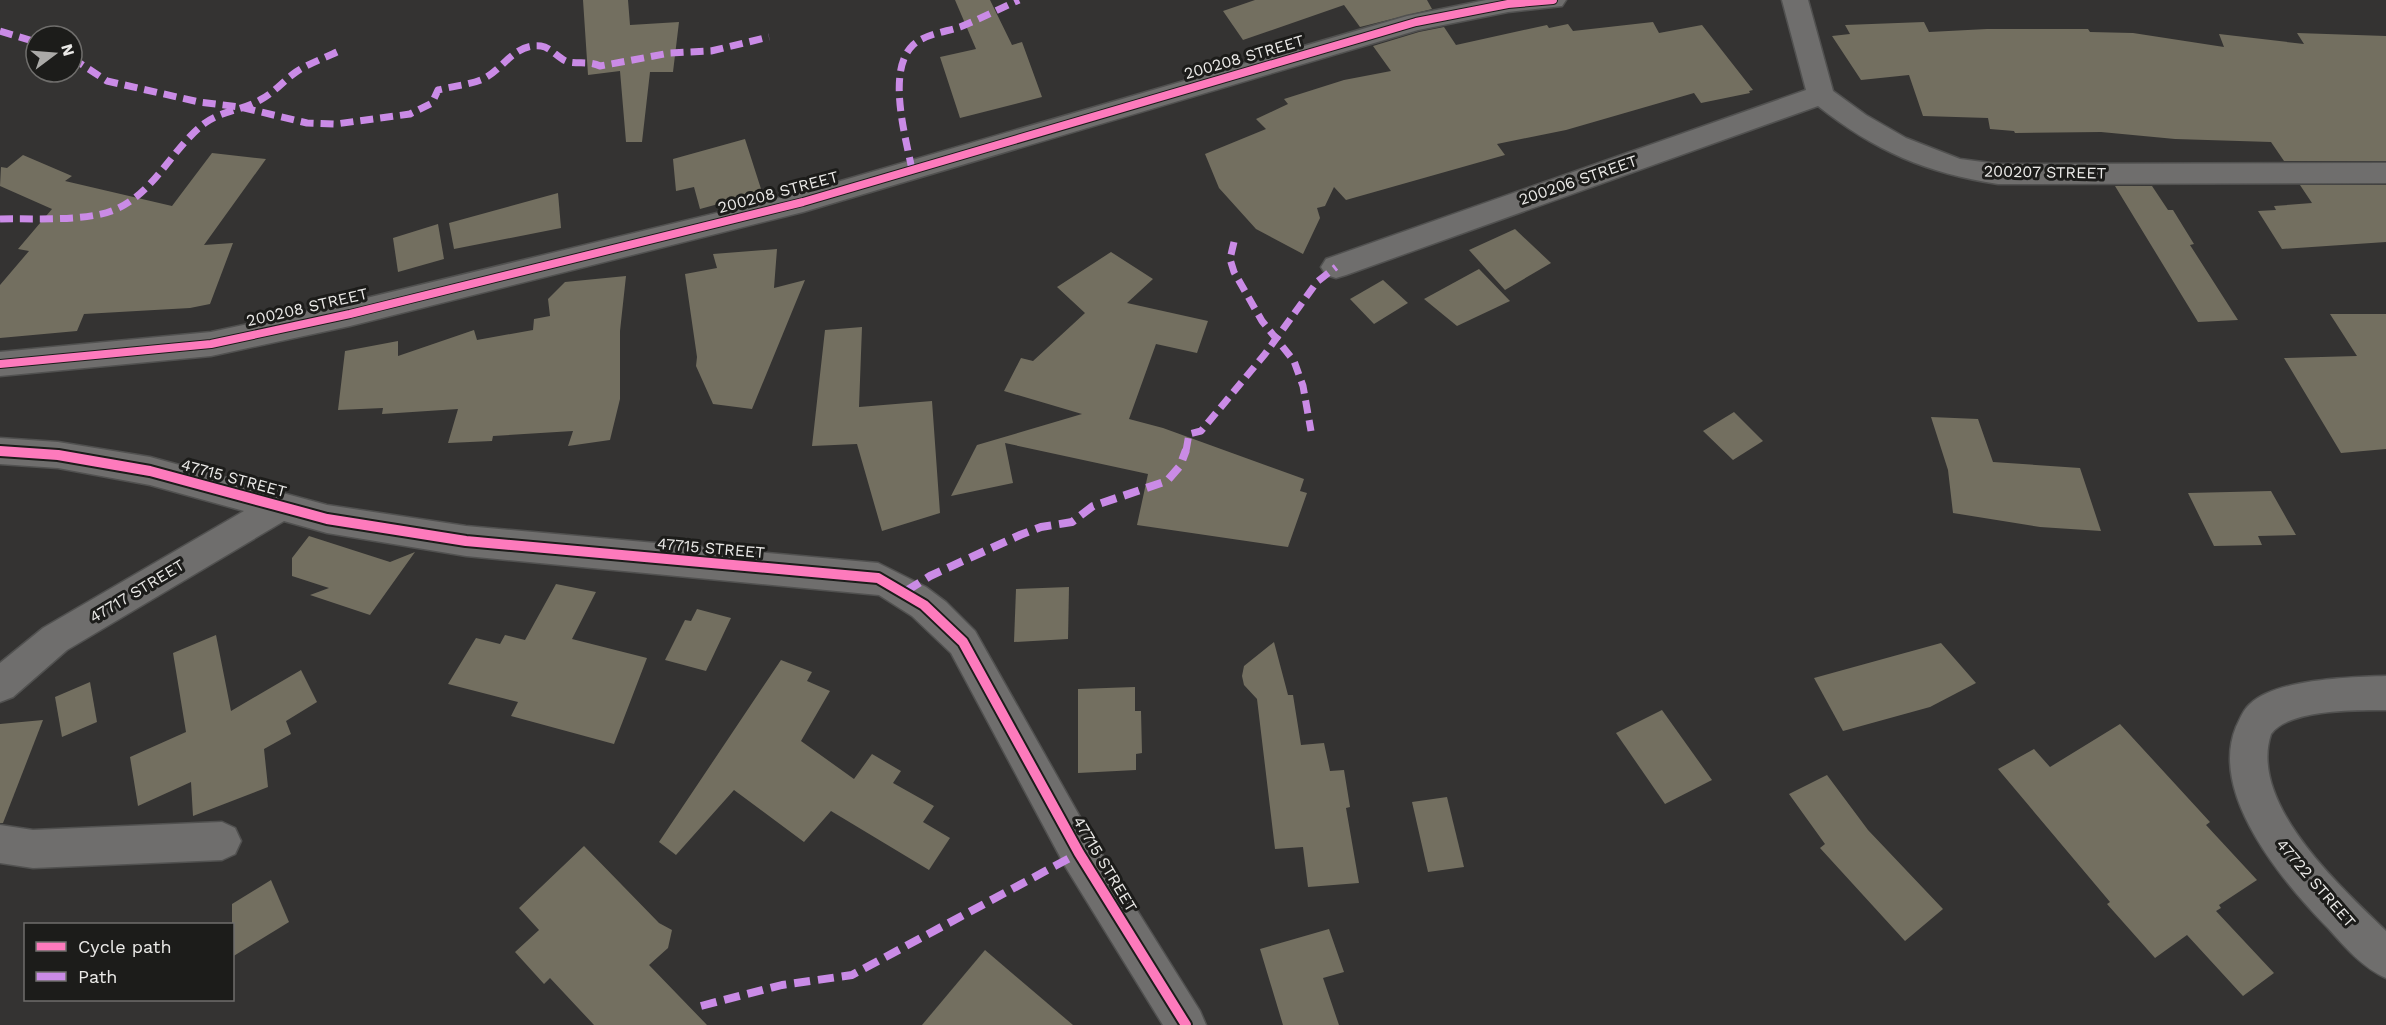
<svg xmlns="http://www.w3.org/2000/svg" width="2386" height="1025" viewBox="0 0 2386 1025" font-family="'Work Sans',sans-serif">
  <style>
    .building { fill: #736f60 }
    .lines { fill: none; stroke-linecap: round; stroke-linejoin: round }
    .minor-casing { stroke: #515150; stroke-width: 3 }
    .minor { fill: #6f6e6d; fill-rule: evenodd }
    .quiet-far1 { stroke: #ca8be6; stroke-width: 7; stroke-dasharray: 13 7; stroke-linecap: butt }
    .quiet { stroke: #ca8be6; stroke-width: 8; stroke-dasharray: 16 8; stroke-linecap: butt }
    .cycleway-far1-casing { stroke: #1c1c1a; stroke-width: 10 }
    .cycleway-casing { stroke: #1c1c1a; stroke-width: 14 }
    .cycleway-far1 { stroke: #fd7abc; stroke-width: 8 }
    .cycleway { stroke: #fd7abc; stroke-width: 10 }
    .labels { text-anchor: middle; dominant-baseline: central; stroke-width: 6; stroke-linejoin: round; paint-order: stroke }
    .street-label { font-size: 16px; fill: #ebeae8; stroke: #1c1c1a }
  </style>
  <rect width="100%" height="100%" fill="#343332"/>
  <g class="building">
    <polygon points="583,0 628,0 630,25 679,22 673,72 650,72 642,142 626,142 620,71 588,75"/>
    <polygon points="955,0 990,0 1012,45 1022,42 1042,97 960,118 940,57 976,49"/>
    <polygon points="1255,0 1427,0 1432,9 1360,27 1344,5 1243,40 1223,11"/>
    <polygon points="1653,22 1659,33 1702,25 1753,90 1749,91 1750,93 1701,103 1694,93 1566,130 1497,144 1505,155 1346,200 1334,187 1325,206 1317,208 1320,218 1303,254 1256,229 1219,188 1205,154 1266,129 1256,119 1288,104 1284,99 1344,80 1391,71 1373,46 1419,32 1444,27 1456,45 1547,25 1549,28 1568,24 1573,31"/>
    <polygon points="1924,22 1929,32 1987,29 2088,29 2090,32 2133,33 2224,47 2219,34 2304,44 2297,33 2386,36 2386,161 2284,161 2271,142 2175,139 2101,132 2015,133 2014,131 1990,129 1988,118 1923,116 1909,75 1861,80 1832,36 1850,34 1845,25"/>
    <polygon points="745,139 762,192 700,209 694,187 676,191 673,159"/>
    <polygon points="212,153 266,159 204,245 233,243 210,304 190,308 84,314 77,331 0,338 0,285 29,251 18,249 52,209 0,186 1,167 7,168 23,155 72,176 65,181 172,206"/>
    <polygon points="2300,185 2386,185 2386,242 2282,249 2258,211 2276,210 2274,206 2312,203"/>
    <polygon points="2115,186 2152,186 2168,210 2173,210 2194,244 2190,245 2238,320 2198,322"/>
    <polygon points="558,193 561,228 454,249 449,223"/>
    <polygon points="438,224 444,259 398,272 393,238"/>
    <polygon points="1515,229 1551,263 1505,290 1469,250"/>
    <polygon points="777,249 774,288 805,280 752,409 713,404 696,366 697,357 685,274 717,268 713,254"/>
    <polygon points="1111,252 1153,279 1127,303 1208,321 1197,353 1156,344 1129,419 1163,428 1304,479 1300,491 1307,493 1288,547 1137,525 1148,474 1005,443 1013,483 951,496 977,445 1082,414 1004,391 1021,358 1033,361 1085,313 1057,287"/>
    <polygon points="1479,269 1510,301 1457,326 1424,299"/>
    <polygon points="626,276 620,331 620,399 610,440 568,446 573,431 493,436 492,441 448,443 458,409 382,414 383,408 338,410 345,351 398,341 398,356 474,330 477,340 533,330 534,319 550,316 548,299 565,282"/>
    <polygon points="1383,280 1408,303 1374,324 1350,299"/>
    <polygon points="2330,314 2386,314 2386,449 2341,453 2284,358 2357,356"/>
    <polygon points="862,327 859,407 932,401 940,513 882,531 857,444 812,446 825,330"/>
    <polygon points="1734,412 1763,441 1733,460 1703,431"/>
    <polygon points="1931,417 1978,419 1993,462 2080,468 2101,531 2040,527 1953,513 1948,470"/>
    <polygon points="2271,491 2296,535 2258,536 2262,545 2214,546 2188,493"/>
    <polygon points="309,536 390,562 415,552 370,615 310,595 329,588 292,576 292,558"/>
    <polygon points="556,584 596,592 572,639 647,658 614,744 511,716 518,702 448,684 476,638 500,644 505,635 525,640"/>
    <polygon points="1069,587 1068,639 1014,642 1016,589"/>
    <polygon points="697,609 731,618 706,671 665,660 685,620 691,621"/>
    <polygon points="216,635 231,711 301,670 317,702 286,721 291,734 264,749 268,787 193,816 191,782 138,806 130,757 186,732 173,653"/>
    <polygon points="1274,642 1288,695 1293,695 1301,745 1324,743 1330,771 1344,770 1350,807 1346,808 1359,883 1308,887 1303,847 1275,849 1257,699 1244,685 1242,676 1244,666"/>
    <polygon points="1941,643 1976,683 1930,707 1843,731 1814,678"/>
    <polygon points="781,660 812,672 807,681 830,691 801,741 854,779 872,754 901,771 893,783 934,806 923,822 950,838 929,870 831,811 804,842 734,790 676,855 659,842"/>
    <polygon points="90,682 97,722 62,737 55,697"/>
    <polygon points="1135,687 1135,711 1141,711 1142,753 1136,754 1136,770 1078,773 1078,689"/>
    <polygon points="1662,710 1712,780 1665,804 1616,733"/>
    <polygon points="43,720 3,823 0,823 0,724"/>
    <polygon points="2120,724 2210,822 2206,825 2257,880 2219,905 2221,908 2216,911 2274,973 2243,996 2187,935 2155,958 2107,904 2110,902 1998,769 2034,749 2050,767"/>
    <polygon points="1827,775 1868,830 1943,909 1905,941 1820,848 1825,844 1789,794"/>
    <polygon points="1447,797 1464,867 1428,872 1412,802"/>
    <polygon points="584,846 659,923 672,930 668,948 649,965 707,1025 594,1025 550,978 544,984 515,952 539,930 519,908"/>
    <polygon points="271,880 289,922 232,957 232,904"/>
    <polygon points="1329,929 1344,972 1323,978 1339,1025 1283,1025 1260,949"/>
    <polygon points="985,950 1073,1025 922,1025"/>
  </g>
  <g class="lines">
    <defs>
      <g id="minor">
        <polygon points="1486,0 1566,0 1562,6 1508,12 1418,30 803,212 350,326 211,356 0,376 0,352 211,332 350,302 803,192 1407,16"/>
        <path d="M 1782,0 L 1808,0 L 1833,91 L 1866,115 L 1906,138 L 1960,159 L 1998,164 L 2386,163 L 2386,183 L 1998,184 C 1926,173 1875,151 1818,106 L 1346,275 L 1336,278 L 1326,275 L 1321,267 L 1326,259 L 1806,90 Z"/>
        <polygon points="0,438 58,442 150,457 327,505 466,526 878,563 926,587 946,602 975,631 1093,840 1200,1011 1206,1025 1163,1025 1065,866 951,653 912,616 879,595 466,556 327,533 284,521 67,650 13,697 0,702 0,663 43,628 244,511 150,485 58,468 0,464"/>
        <path d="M 2386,676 L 2386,710 C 2356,710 2289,709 2271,734 C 2248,804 2341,887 2386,931 L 2386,978 C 2363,968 2345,947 2328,928 C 2285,884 2208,795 2236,727 C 2240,719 2243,710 2250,704 C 2276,679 2351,677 2386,676 Z"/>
        <polygon points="222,822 235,828 241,841 235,854 222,860 33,868 0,863 0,825 33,830"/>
      </g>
    </defs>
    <use href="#minor" class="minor-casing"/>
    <use href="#minor" class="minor"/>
    <g class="quiet-far1">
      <polyline points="0,31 36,42"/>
      <path d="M 72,58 L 107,81 L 199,102 L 240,107 L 307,123 L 336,124 L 410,114 L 432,103 L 438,90 C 453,86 469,85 483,79 C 504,69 514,43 541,46 C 551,47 559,60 569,62 C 580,64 589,61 600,66 L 670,53 L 711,51 L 769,37"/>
      <path d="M 912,170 C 906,138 886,71 913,45 C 925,34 945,32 960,27 C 980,19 999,9 1019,0"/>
      <path d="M 0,219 C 32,218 85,222 114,210 C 155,193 171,149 205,123 C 221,111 243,110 260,100 C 274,93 283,81 296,72 C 308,64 324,58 337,52"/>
      <polyline points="1234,242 1230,259 1234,272 1262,321 1294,361 1303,386 1311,431"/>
      <polyline points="1186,451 1189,434 1201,431 1265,354 1317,282 1336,267"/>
    </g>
    <g class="quiet">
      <polyline points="906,591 930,576 1020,535 1041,527 1072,522 1093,506 1167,481 1180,466 1186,450"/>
      <polyline points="701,1006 782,985 852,975 1079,853"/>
    </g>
    <defs>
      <polyline id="cycleway-far1" points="0,364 211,344 350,314 803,202 1416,22 1508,4 1553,0"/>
      <polyline id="cycleway" points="0,451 58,455 150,471 327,519 466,541 878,578 924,605 963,642 1079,853 1186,1025"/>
    </defs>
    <use href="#cycleway-far1" class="cycleway-far1-casing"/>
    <use href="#cycleway" class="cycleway-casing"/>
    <use href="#cycleway-far1" class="cycleway-far1"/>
    <use href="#cycleway" class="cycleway"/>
  </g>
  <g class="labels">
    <g class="street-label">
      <text transform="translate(1244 57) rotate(-16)">200208 STREET</text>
      <text transform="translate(2045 172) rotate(1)">200207 STREET</text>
      <text transform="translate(1578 180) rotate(-19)">200206 STREET</text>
      <text transform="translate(778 192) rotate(-15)">200208 STREET</text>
      <text transform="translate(307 307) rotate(-13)">200208 STREET</text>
      <text transform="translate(234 478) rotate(15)">47715 STREET</text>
      <text transform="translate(711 548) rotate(5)">47715 STREET</text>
      <text transform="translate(137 591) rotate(-31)">47717 STREET</text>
      <text transform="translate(1105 864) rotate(59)">47715 STREET</text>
      <text transform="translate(2316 883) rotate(49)">47722 STREET</text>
    </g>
  </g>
  <rect x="24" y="923" width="210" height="78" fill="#1c1c1a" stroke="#6f6e6c" stroke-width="1.5"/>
  <rect x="36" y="942" width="30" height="9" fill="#fd7abc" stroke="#6f6e6c" stroke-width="1.5"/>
  <text x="78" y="953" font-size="18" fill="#ebeae8">Cycle path</text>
  <rect x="36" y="972" width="30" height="9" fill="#ca8be6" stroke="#6f6e6c" stroke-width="1.5"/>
  <text x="78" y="983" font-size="18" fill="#ebeae8">Path</text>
  <g transform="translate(54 54) rotate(74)"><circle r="28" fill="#1c1c1a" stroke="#6f6e6c" stroke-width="1.5"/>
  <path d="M0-4.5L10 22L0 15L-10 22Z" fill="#abaaa8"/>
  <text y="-9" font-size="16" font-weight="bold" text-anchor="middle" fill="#ebeae8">N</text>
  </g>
</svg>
